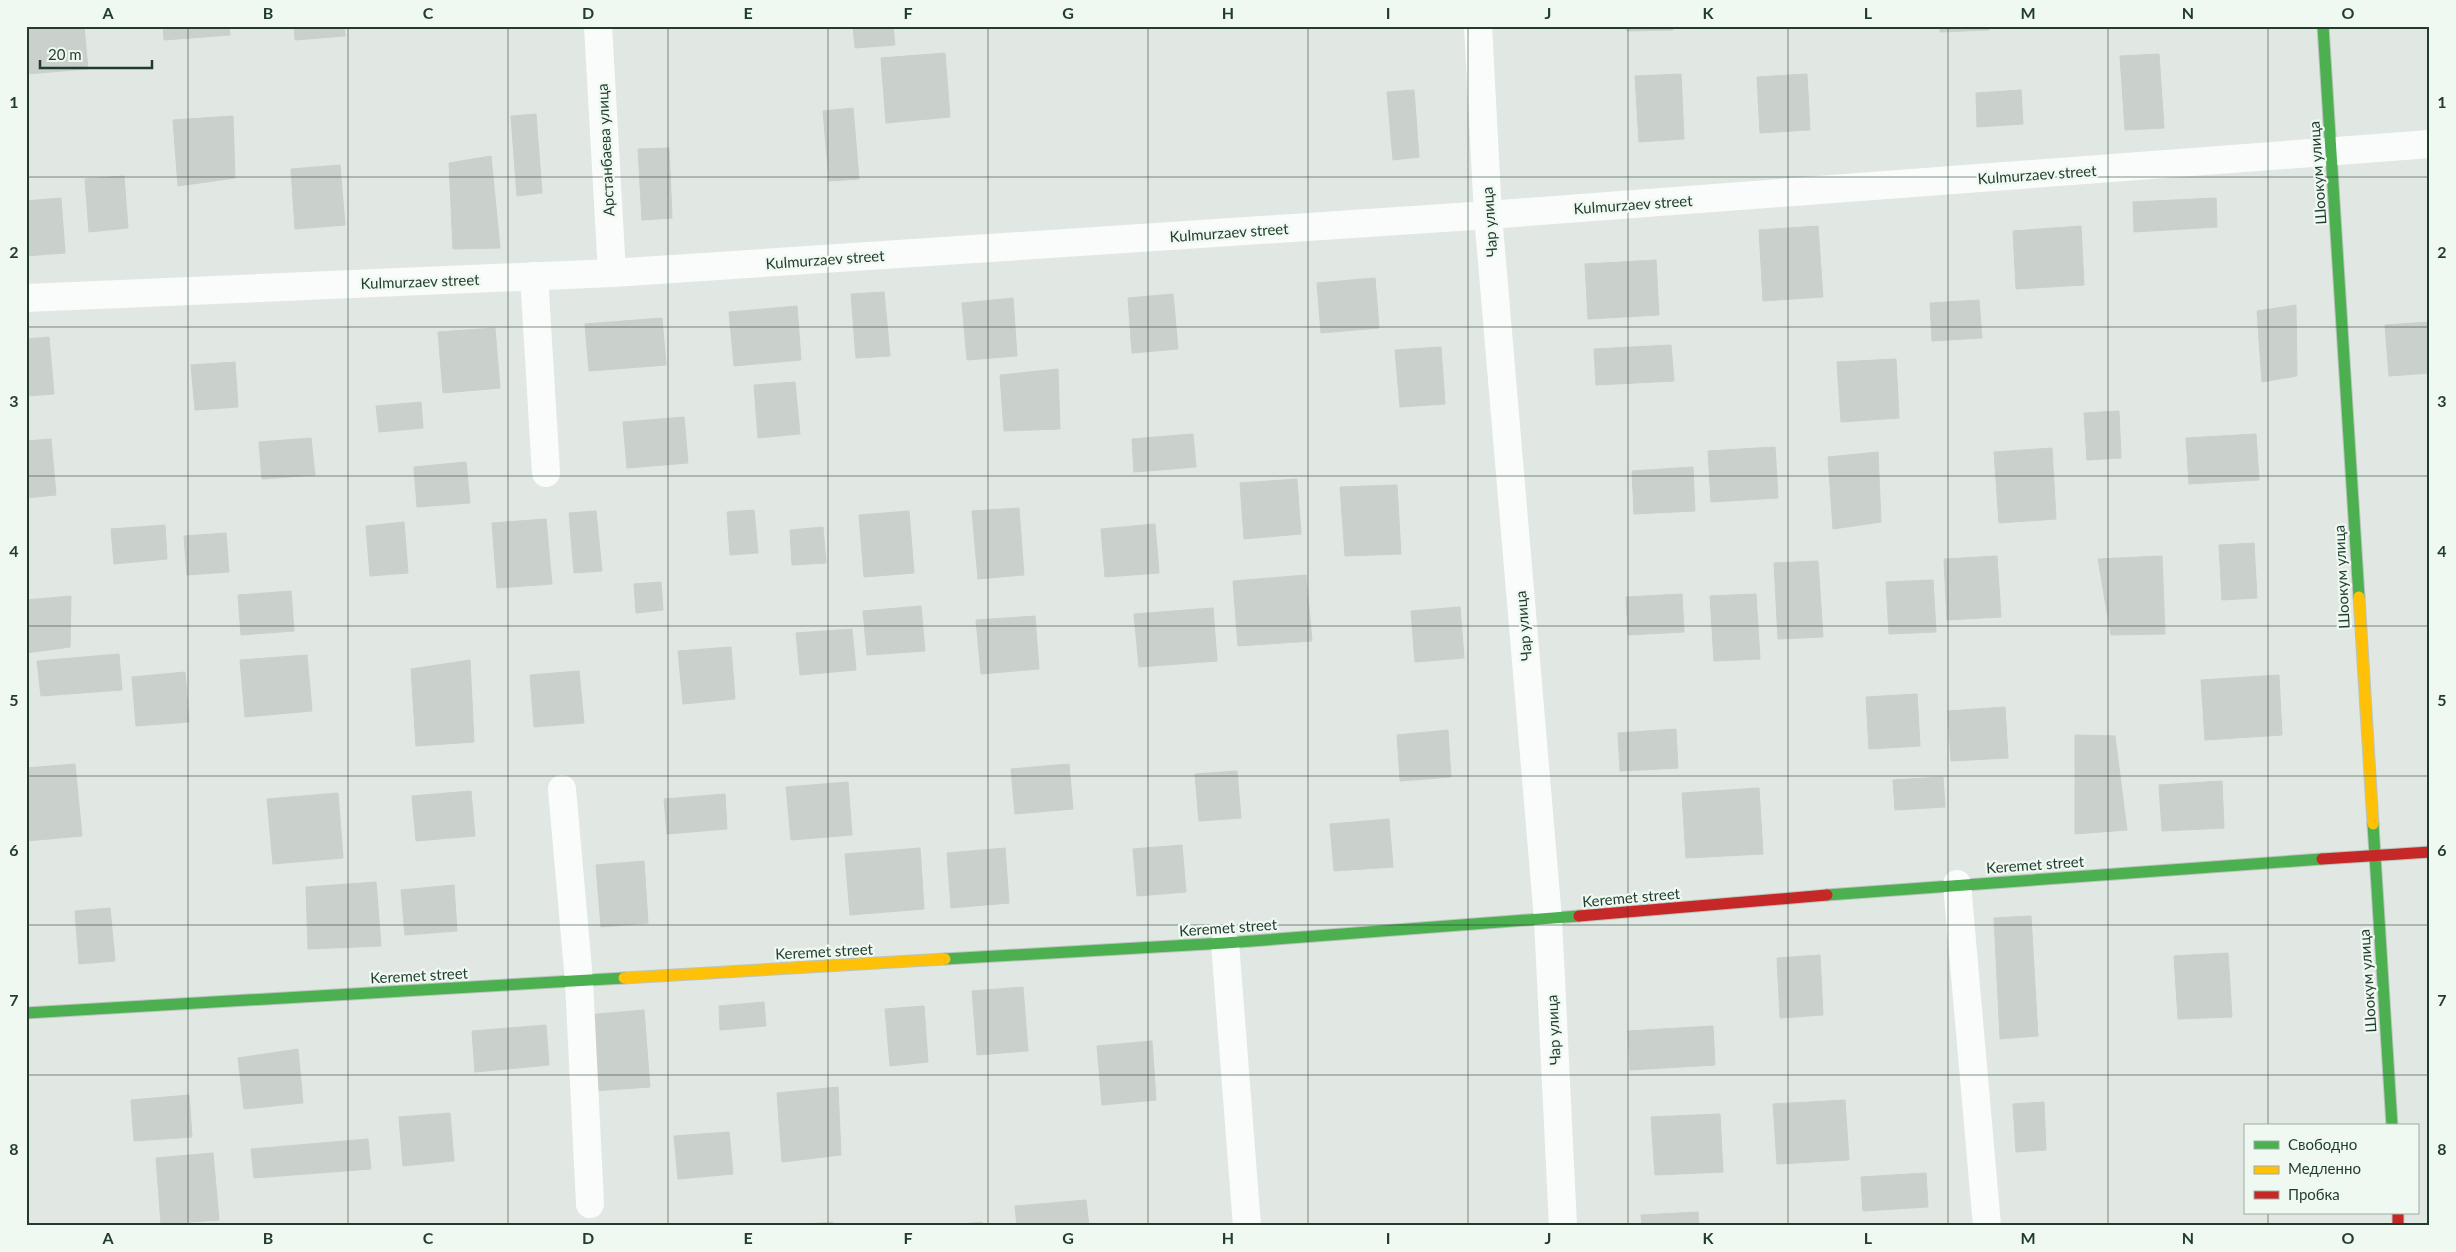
<svg xmlns="http://www.w3.org/2000/svg" width="2456" height="1252" viewBox="0 0 2456 1252" font-family="Lato,sans-serif">
  <style>
    .building { fill: #cad1cc; stroke: #cad1cc }
    .lines { fill: none; stroke-linecap: round; stroke-linejoin: round }
    .fast-casing { stroke: #bbc5be; stroke-width: 13 }
    .slow-casing { stroke: #bbc5be; stroke-width: 13 }
    .jam-casing { stroke: #bbc5be; stroke-width: 13 }
    .street { stroke: #fafcfb; stroke-width: 28 }
    .fast { stroke: #4caf50; stroke-width: 11 }
    .slow { stroke: #ffc107; stroke-width: 11 }
    .jam { stroke: #c62828; stroke-width: 11 }
    .grid { fill: none; stroke: #1f3c2c; stroke-width: 1; stroke-opacity: 0.55 }
    .labels { text-anchor: middle; dominant-baseline: central; stroke-width: 4.5; stroke-linejoin: round; paint-order: stroke }
    .street-label { font-size: 15px; fill: #1f3c2c; stroke: #eff8f1 }
    .neatline { fill: none; stroke: #1f3c2c; stroke-width: 2 }
    .grid-label { font-size: 16px; text-anchor: middle; font-weight: bold; fill: #1f3c2c }
  </style>
  <rect width="100%" height="100%" fill="#e1e8e3"/>
  <g class="building">
    <polygon points="26,26 84,26 88,69 26,74"/>
    <polygon points="163,26 229,26 230,35 164,40"/>
    <polygon points="294,26 344,26 345,36 295,40"/>
    <polygon points="853,26 893,26 895,45 855,48"/>
    <polygon points="1626,26 1673,26 1673,30 1627,31"/>
    <polygon points="1940,26 1989,26 1989,30 1940,32"/>
    <polygon points="945,53 950,117 886,123 881,58"/>
    <polygon points="2159,54 2164,128 2125,130 2120,56"/>
    <polygon points="1681,74 1684,139 1639,142 1635,76"/>
    <polygon points="1807,74 1810,130 1760,133 1757,77"/>
    <polygon points="1414,90 1419,157 1393,160 1387,92"/>
    <polygon points="2021,90 2023,124 1977,127 1976,93"/>
    <polygon points="853,108 859,179 829,181 823,111"/>
    <polygon points="536,114 542,193 517,196 511,116"/>
    <polygon points="233,116 235,178 178,186 173,120"/>
    <polygon points="669,148 672,218 642,220 638,149"/>
    <polygon points="491,156 500,248 453,249 449,163"/>
    <polygon points="340,165 345,225 295,229 291,169"/>
    <polygon points="124,176 128,228 89,232 85,179"/>
    <polygon points="61,198 65,253 26,256 26,201"/>
    <polygon points="2216,198 2217,227 2134,232 2133,202"/>
    <polygon points="1818,226 1823,297 1763,301 1759,230"/>
    <polygon points="2081,226 2084,285 2016,289 2013,231"/>
    <polygon points="1656,260 1659,315 1588,319 1585,264"/>
    <polygon points="1375,278 1379,328 1321,333 1317,283"/>
    <polygon points="884,292 890,356 856,358 851,294"/>
    <polygon points="1173,294 1178,349 1132,353 1128,298"/>
    <polygon points="1013,298 1017,356 967,360 962,303"/>
    <polygon points="1979,300 1982,338 1932,341 1930,303"/>
    <polygon points="2296,305 2297,376 2262,382 2257,311"/>
    <polygon points="797,306 801,360 734,366 729,312"/>
    <polygon points="662,318 666,365 589,371 585,324"/>
    <polygon points="2430,322 2430,373 2389,376 2385,325"/>
    <polygon points="495,328 500,388 443,393 438,332"/>
    <polygon points="49,337 54,394 26,396 26,339"/>
    <polygon points="1671,345 1674,381 1596,385 1594,349"/>
    <polygon points="1441,347 1445,404 1400,407 1395,350"/>
    <polygon points="1896,359 1899,418 1841,422 1837,362"/>
    <polygon points="235,362 238,407 195,410 191,365"/>
    <polygon points="1058,369 1060,429 1004,431 1000,375"/>
    <polygon points="795,382 800,434 758,438 754,385"/>
    <polygon points="421,402 423,428 379,432 376,406"/>
    <polygon points="2119,411 2121,458 2087,460 2084,413"/>
    <polygon points="684,417 688,463 627,468 623,422"/>
    <polygon points="1193,434 1196,467 1134,472 1132,439"/>
    <polygon points="2256,434 2259,480 2189,484 2186,438"/>
    <polygon points="311,438 315,475 262,479 259,442"/>
    <polygon points="51,439 56,495 26,498 26,441"/>
    <polygon points="1775,447 1778,498 1711,502 1708,451"/>
    <polygon points="2052,448 2056,519 1999,523 1994,452"/>
    <polygon points="1878,452 1881,522 1833,529 1828,457"/>
    <polygon points="466,462 470,503 417,507 414,467"/>
    <polygon points="1693,467 1695,511 1634,514 1632,471"/>
    <polygon points="1297,479 1301,534 1244,539 1240,483"/>
    <polygon points="1397,485 1401,554 1345,556 1340,487"/>
    <polygon points="1019,508 1024,575 978,579 972,511"/>
    <polygon points="754,510 758,553 730,555 727,512"/>
    <polygon points="596,511 602,571 574,573 569,513"/>
    <polygon points="909,511 914,573 864,577 859,515"/>
    <polygon points="546,519 552,584 497,588 492,523"/>
    <polygon points="404,522 408,573 370,576 366,526"/>
    <polygon points="1155,524 1159,573 1105,577 1101,529"/>
    <polygon points="165,525 167,559 114,564 111,529"/>
    <polygon points="823,527 826,563 792,565 790,530"/>
    <polygon points="226,533 229,572 187,575 184,536"/>
    <polygon points="2254,543 2257,598 2222,600 2219,545"/>
    <polygon points="1997,556 2001,617 1947,620 1944,559"/>
    <polygon points="2162,556 2165,634 2111,635 2098,559"/>
    <polygon points="1818,561 1823,637 1778,639 1774,563"/>
    <polygon points="1306,575 1312,641 1238,646 1233,581"/>
    <polygon points="1933,580 1936,632 1889,634 1886,582"/>
    <polygon points="661,582 663,610 636,613 634,584"/>
    <polygon points="291,591 294,631 241,635 238,595"/>
    <polygon points="1682,594 1684,632 1628,635 1626,597"/>
    <polygon points="1756,594 1760,659 1714,661 1710,596"/>
    <polygon points="71,596 70,647 26,653 26,600"/>
    <polygon points="921,606 925,651 867,655 863,611"/>
    <polygon points="1460,607 1464,658 1415,662 1411,611"/>
    <polygon points="1213,608 1217,661 1139,667 1134,614"/>
    <polygon points="1035,616 1039,669 981,674 976,620"/>
    <polygon points="852,629 856,670 800,675 796,633"/>
    <polygon points="731,647 735,699 683,704 678,651"/>
    <polygon points="119,654 122,690 41,696 37,661"/>
    <polygon points="307,655 312,711 245,717 240,660"/>
    <polygon points="470,660 474,742 416,746 411,669"/>
    <polygon points="579,671 584,723 534,727 530,675"/>
    <polygon points="185,672 189,722 136,726 132,677"/>
    <polygon points="2279,675 2282,735 2205,740 2201,680"/>
    <polygon points="1917,694 1920,746 1869,749 1866,697"/>
    <polygon points="2005,707 2008,758 1951,761 1948,711"/>
    <polygon points="1676,729 1678,768 1620,771 1618,733"/>
    <polygon points="1448,730 1451,777 1400,781 1397,735"/>
    <polygon points="2075,735 2115,736 2127,830 2075,834"/>
    <polygon points="75,764 82,836 26,841 26,768"/>
    <polygon points="1069,764 1073,809 1015,814 1011,769"/>
    <polygon points="1237,771 1241,818 1199,821 1195,774"/>
    <polygon points="1943,777 1945,807 1895,810 1893,780"/>
    <polygon points="2222,781 2224,828 2162,831 2159,785"/>
    <polygon points="848,782 852,835 791,840 786,787"/>
    <polygon points="1759,788 1763,854 1686,858 1682,793"/>
    <polygon points="471,791 475,836 416,841 412,796"/>
    <polygon points="338,793 343,858 273,864 267,799"/>
    <polygon points="725,794 727,829 667,834 664,799"/>
    <polygon points="1389,819 1393,867 1334,871 1330,824"/>
    <polygon points="1182,845 1186,892 1137,896 1133,849"/>
    <polygon points="920,848 924,909 850,915 845,854"/>
    <polygon points="1005,848 1009,903 951,908 947,853"/>
    <polygon points="644,861 648,923 601,927 596,865"/>
    <polygon points="376,882 381,946 308,949 306,887"/>
    <polygon points="454,885 457,931 405,935 401,890"/>
    <polygon points="110,908 115,961 79,964 75,911"/>
    <polygon points="2031,916 2038,1036 2000,1039 1994,918"/>
    <polygon points="2228,953 2232,1017 2178,1019 2174,956"/>
    <polygon points="1820,955 1823,1015 1780,1018 1777,958"/>
    <polygon points="1023,987 1028,1051 977,1055 972,991"/>
    <polygon points="764,1002 766,1026 720,1030 719,1006"/>
    <polygon points="924,1006 928,1062 890,1066 885,1009"/>
    <polygon points="644,1010 650,1087 593,1091 587,1015"/>
    <polygon points="546,1025 549,1065 475,1072 472,1031"/>
    <polygon points="1713,1026 1715,1065 1630,1070 1628,1031"/>
    <polygon points="1152,1041 1156,1100 1102,1105 1097,1046"/>
    <polygon points="298,1049 303,1103 244,1109 238,1058"/>
    <polygon points="838,1087 841,1155 782,1162 777,1093"/>
    <polygon points="189,1095 192,1137 134,1141 131,1100"/>
    <polygon points="1845,1100 1849,1160 1777,1164 1773,1104"/>
    <polygon points="2044,1102 2046,1150 2016,1152 2013,1104"/>
    <polygon points="450,1113 454,1161 403,1166 399,1117"/>
    <polygon points="1720,1114 1723,1172 1655,1175 1651,1117"/>
    <polygon points="729,1132 733,1174 678,1179 674,1136"/>
    <polygon points="368,1139 371,1169 254,1178 251,1149"/>
    <polygon points="213,1153 219,1220 161,1224 156,1158"/>
    <polygon points="1926,1173 1928,1207 1863,1211 1861,1177"/>
    <polygon points="1086,1200 1089,1226 1017,1226 1015,1206"/>
    <polygon points="1698,1212 1699,1226 1642,1226 1641,1215"/>
    <polygon points="833,1222 833,1226 782,1226"/>
    <polygon points="982,1222 982,1226 953,1226 953,1225"/>
  </g>
  <g class="lines">
    <defs>
      <g id="fast">
        <polyline points="2323,26 2359,597"/>
        <polyline points="2373,824 2392,1126"/>
        <polyline points="1827,895 2322,859"/>
        <polyline points="945,959 1225,943 1579,916"/>
        <polyline points="26,1013 624,978"/>
      </g>
      <g id="slow">
        <polyline points="2359,597 2373,824"/>
        <polyline points="624,978 945,959"/>
      </g>
      <g id="jam">
        <polyline points="2322,859 2430,852"/>
        <polyline points="1579,916 1827,895"/>
        <polyline points="2398,1213 2398,1226"/>
      </g>
    </defs>
    <use href="#fast" class="fast-casing"/>
    <use href="#slow" class="slow-casing"/>
    <use href="#jam" class="jam-casing"/>
    <g class="street">
      <polyline points="598,26 612,273"/>
      <polyline points="1478,26 1488,215 1548,919 1563,1226"/>
      <polyline points="534,276 546,473"/>
      <polyline points="26,298 612,273 1488,215 2430,144"/>
      <polyline points="562,789 579,981 590,1204"/>
      <polyline points="1957,884 1987,1226"/>
      <polyline points="1225,943 1247,1226"/>
    </g>
    <use href="#fast" class="fast"/>
    <use href="#slow" class="slow"/>
    <use href="#jam" class="jam"/>
  </g>
  <path class="grid" d="M 188,26 L 188,1226M 348,26 L 348,1226M 508,26 L 508,1226M 668,26 L 668,1226M 828,26 L 828,1226M 988,26 L 988,1226M 1148,26 L 1148,1226M 1308,26 L 1308,1226M 1468,26 L 1468,1226M 1628,26 L 1628,1226M 1788,26 L 1788,1226M 1948,26 L 1948,1226M 2108,26 L 2108,1226M 2268,26 L 2268,1126M 26,177 L 2430,177M 26,327 L 2430,327M 26,476 L 2430,476M 26,626 L 2430,626M 26,776 L 2430,776M 26,925 L 2430,925M 26,1075 L 2430,1075M 2268,1213 L 2268,1226"/>
  <g class="labels">
    <g class="street-label">
      <text transform="translate(605 150) rotate(-93)">Арстанбаева улица</text>
      <text transform="translate(2317 173) rotate(-94)">Шоокум улица</text>
      <text transform="translate(2037 174) rotate(-4)">Kulmurzaev street</text>
      <text transform="translate(1633 204) rotate(-4)">Kulmurzaev street</text>
      <text transform="translate(1489 222) rotate(-94)">Чар улица</text>
      <text transform="translate(1229 232) rotate(-4)">Kulmurzaev street</text>
      <text transform="translate(825 259) rotate(-4)">Kulmurzaev street</text>
      <text transform="translate(420 281) rotate(-2)">Kulmurzaev street</text>
      <text transform="translate(2341 577) rotate(-93)">Шоокум улица</text>
      <text transform="translate(1523 626) rotate(-95)">Чар улица</text>
      <text transform="translate(2035 864) rotate(-4)">Keremet street</text>
      <text transform="translate(1631 897) rotate(-5)">Keremet street</text>
      <text transform="translate(1228 927) rotate(-4)">Keremet street</text>
      <text transform="translate(824 951) rotate(-3)">Keremet street</text>
      <text transform="translate(419 975) rotate(-3)">Keremet street</text>
      <text transform="translate(2367 981) rotate(-94)">Шоокум улица</text>
      <text transform="translate(1553 1030) rotate(-93)">Чар улица</text>
    </g>
  </g>
  <rect width="2456" height="1252" fill="none" stroke="#eff8f1" stroke-width="55"/>
  <rect x="2244" y="1124" width="175" height="90" fill="#eff8f1" stroke="#9cada2"/>
  <rect x="2254" y="1141" width="25" height="8" fill="#4caf50" stroke="#9cada2"/>
  <text x="2288" y="1150" font-size="15" fill="#1f3c2c">Свободно</text>
  <rect x="2254" y="1166" width="25" height="8" fill="#ffc107" stroke="#9cada2"/>
  <text x="2288" y="1174" font-size="15" fill="#1f3c2c">Медленно</text>
  <rect x="2254" y="1191" width="25" height="8" fill="#c62828" stroke="#9cada2"/>
  <text x="2288" y="1200" font-size="15" fill="#1f3c2c">Пробка</text>
  <path d="M40 60v8h112v-8" fill="none" stroke="#1f3c2c" stroke-width="2.5"/>
  <text x="48" y="60" font-size="15" fill="#1f3c2c" stroke="#eff8f1" stroke-width="4" paint-order="stroke">20 m</text>
  <rect x="28" y="28" width="2400" height="1196" class="neatline"/>
  <g class="grid-label">
    <text x="108" y="19">A</text>
    <text x="268" y="19">B</text>
    <text x="428" y="19">C</text>
    <text x="588" y="19">D</text>
    <text x="748" y="19">E</text>
    <text x="908" y="19">F</text>
    <text x="1068" y="19">G</text>
    <text x="1228" y="19">H</text>
    <text x="1388" y="19">I</text>
    <text x="1548" y="19">J</text>
    <text x="1708" y="19">K</text>
    <text x="1868" y="19">L</text>
    <text x="2028" y="19">M</text>
    <text x="2188" y="19">N</text>
    <text x="2348" y="19">O</text>
    <text x="14" y="108">1</text>
    <text x="2442" y="108">1</text>
    <text x="14" y="258">2</text>
    <text x="2442" y="258">2</text>
    <text x="14" y="407">3</text>
    <text x="2442" y="407">3</text>
    <text x="14" y="557">4</text>
    <text x="2442" y="557">4</text>
    <text x="14" y="706">5</text>
    <text x="2442" y="706">5</text>
    <text x="14" y="856">6</text>
    <text x="2442" y="856">6</text>
    <text x="14" y="1006">7</text>
    <text x="2442" y="1006">7</text>
    <text x="14" y="1155">8</text>
    <text x="2442" y="1155">8</text>
    <text x="108" y="1244">A</text>
    <text x="268" y="1244">B</text>
    <text x="428" y="1244">C</text>
    <text x="588" y="1244">D</text>
    <text x="748" y="1244">E</text>
    <text x="908" y="1244">F</text>
    <text x="1068" y="1244">G</text>
    <text x="1228" y="1244">H</text>
    <text x="1388" y="1244">I</text>
    <text x="1548" y="1244">J</text>
    <text x="1708" y="1244">K</text>
    <text x="1868" y="1244">L</text>
    <text x="2028" y="1244">M</text>
    <text x="2188" y="1244">N</text>
    <text x="2348" y="1244">O</text>
  </g>
</svg>
